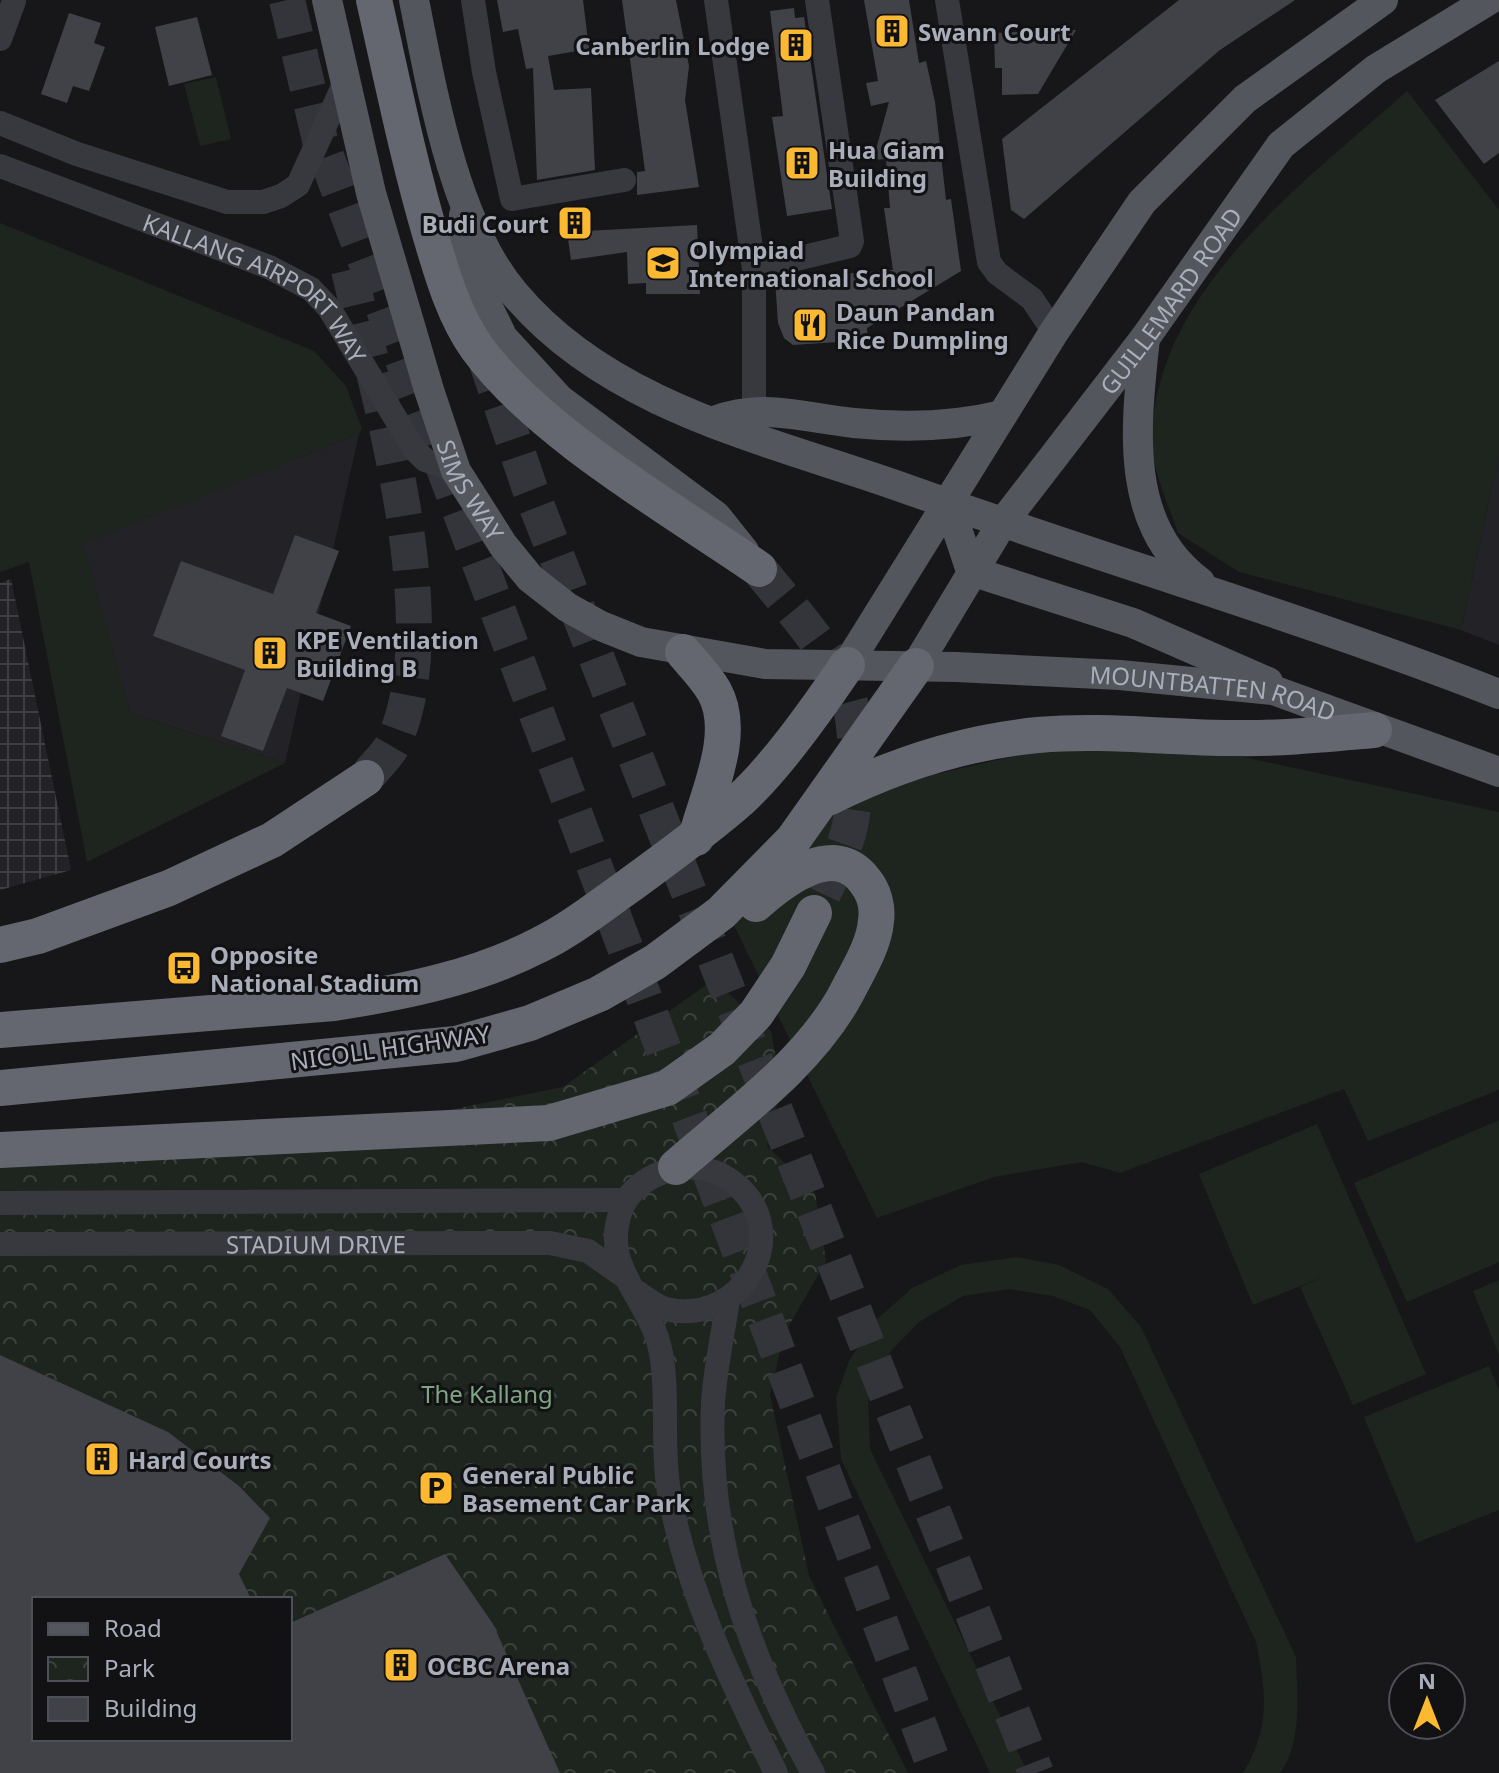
<svg xmlns="http://www.w3.org/2000/svg" width="1499" height="1773" viewBox="0 0 1499 1773" font-family="'Noto Sans',sans-serif">
  <style>
    .built { fill: #232327 }
    .industrial { fill: url(#industrial-grid) }
    .grass { fill: #1d251e }
    .park { fill: url(#park-crowns); fill-rule: evenodd }
    .building { fill: #414247 }
    .lines { fill: none; stroke-linecap: round; stroke-linejoin: round }
    .highway-tunnel { stroke: #34353a; stroke-width: 36; stroke-dasharray: 36 18; stroke-linecap: butt }
    .minor { stroke: #38393f; stroke-width: 24 }
    .major { stroke: #54565e; stroke-width: 30 }
    .highway { stroke: #646770; stroke-width: 36 }
    .labels { text-anchor: middle; dominant-baseline: central; stroke-width: 6; stroke-linejoin: round; paint-order: stroke }
    .poi-label { font-size: 24px; font-weight: bold; fill: #a9aeba; stroke: #121215; text-anchor: start }
    .street-label { font-size: 24px; fill: #a9aeba; stroke: #121215 }
    .park-label { font-size: 24px; fill: #7fa682; stroke: #121215 }
  </style>
  <defs>
    <pattern id="industrial-grid" width="8" height="8" patternUnits="userSpaceOnUse" patternTransform="scale(2)"><rect width="8" height="8" fill="#232327"/><path d="M0 4h8M4 0v8" fill="none" stroke="#404044"/></pattern>
    <pattern id="park-crowns" width="20" height="18" patternUnits="userSpaceOnUse" patternTransform="scale(2)"><rect width="20" height="18" fill="#1d251e"/><path d="M2 6a3 3 0 1 1 6 0M12 15a3 3 0 1 1 6 0" fill="none" stroke="#3b423d"/></pattern>
  </defs>
  <rect width="100%" height="100%" fill="#17171a"/>
  <g class="built">
    <polygon points="359,434 285,763 130,713 82,543"/>
    <polygon points="1499,455 1499,645 1461,630"/>
  </g>
  <polygon class="industrial" points="11,579 71,870 0,890 0,583"/>
  <g class="grass">
    <polygon points="216,77 231,139 200,146 184,84"/>
    <path d="M 1407,91 L 1499,210 L 1499,455 L 1461,630 L 1239,572 L 1178,533 C 1170,509 1152,469 1152,445 C 1150,293 1304,183 1407,91 Z"/>
    <polygon points="0,223 314,351 346,386 362,429 359,434 83,543 130,713 285,763 87,862 29,562 0,572"/>
    <polygon points="1102,736 1224,753 1499,812 1499,1090 1368,1141 1344,1089 1120,1173 1082,1162 994,1177 877,1218 727,911 823,800"/>
    <polygon points="1499,1120 1499,1262 1407,1302 1354,1183"/>
    <polygon points="1317,1124 1426,1374 1353,1405 1300,1287 1325,1276 1253,1305 1199,1174"/>
    <path d="M 1017,1257 L 1059,1265 L 1108,1289 L 1141,1327 L 1296,1657 C 1297,1694 1303,1741 1280,1773 L 1243,1773 C 1271,1727 1266,1692 1256,1642 L 1120,1347 L 1090,1310 L 1053,1296 L 1010,1289 L 963,1296 L 919,1322 L 890,1352 L 868,1395 L 870,1449 L 1028,1773 L 990,1773 L 841,1459 L 836,1398 L 849,1361 L 876,1320 L 912,1288 L 961,1265 Z"/>
    <polygon points="1499,1280 1499,1355 1473,1291"/>
    <polygon points="1489,1366 1499,1390 1499,1510 1416,1543 1364,1417"/>
  </g>
  <path class="park" d="M 713,980 L 771,1031 L 781,1087 L 767,1146 L 815,1193 L 826,1261 L 784,1334 L 770,1395 L 809,1576 L 908,1773 L 0,1773 L 0,1149 L 330,1134 L 563,1087 ZM 34,1599 L 290,1599 L 290,1739 L 34,1739 Z"/>
  <g class="building">
    <polygon points="497,0 583,0 589,49 548,56 554,90 591,88 595,170 537,180 533,68 526,69 518,29 503,32"/>
    <polygon points="622,0 676,0 689,66 685,100 699,187 637,195 637,172 645,171"/>
    <polygon points="864,0 909,0 919,63 926,61 935,102 946,200 951,199 961,271 867,328 868,340 793,345 784,338 778,323 775,279 893,270 884,208 890,208 886,159 873,160 889,102 871,106 866,83 878,81"/>
    <polygon points="1179,0 1295,0 1220,50 1024,219 1011,210 1002,139"/>
    <polygon points="794,8 795,18 804,17 832,209 787,216 772,117 783,116 770,11"/>
    <polygon points="69,13 101,23 94,43 105,47 89,91 73,86 67,103 41,94"/>
    <polygon points="197,17 212,75 169,86 155,27"/>
    <polygon points="1076,30 1038,94 1002,95 1002,68 995,68 994,33"/>
    <polygon points="1499,61 1499,153 1484,164 1435,100"/>
    <polygon points="697,225 700,294 646,294 646,283 628,284 627,252 571,260 567,232"/>
    <polygon points="295,535 339,551 316,613 351,626 323,701 287,688 263,751 221,736 245,670 153,636 181,561 273,594"/>
    <polygon points="0,1355 168,1432 239,1486 270,1518 239,1574 251,1599 34,1599 34,1739 290,1739 290,1623 445,1554 493,1624 560,1773 0,1773"/>
  </g>
  <g class="lines">
    <g class="highway-tunnel">
      <polyline points="287,0 320,140 937,1773"/>
      <path d="M 349,270 C 378,397 449,623 393,744 C 387,756 374,767 366,778"/>
      <polyline points="484,354 530,489 1036,1773"/>
      <path d="M 759,569 C 789,607 828,647 847,694 C 860,728 858,805 846,840 C 838,864 825,889 814,913"/>
    </g>
    <g class="minor">
      <polyline points="473,0 484,72 512,199 624,180"/>
      <polyline points="716,0 754,269 754,409"/>
      <polyline points="947,0 989,262 997,273 1032,299 1054,332"/>
      <polyline points="0,39 14,1"/>
      <polyline points="0,123 77,154 227,202 263,202 281,196 298,185 345,82"/>
      <path id="s1" d="M 0,166 L 269,267 L 311,289 L 329,308 L 414,449 L 425,460 L 456,471"/>
      <polyline points="754,269 850,246 852,241 817,0"/>
      <polyline points="0,1203 626,1200"/>
      <path id="s2" d="M 0,1244 L 550,1243 L 588,1251 L 625,1277"/>
      <path d="M 635,1291 C 644,1296 655,1306 666,1309 C 745,1327 798,1228 730,1180 C 710,1166 684,1164 661,1173 C 645,1179 629,1191 622,1208 C 598,1268 651,1298 661,1353 C 669,1398 661,1446 669,1492 C 687,1592 732,1683 776,1773"/>
      <path d="M 728,1300 C 723,1334 715,1369 713,1403 C 707,1540 748,1655 813,1773"/>
    </g>
    <g class="major">
      <path id="s3" d="M 327,0 L 371,193 L 429,390 L 456,471 L 503,545 L 530,578 L 567,607 L 601,626 L 641,642 L 765,664 L 956,667 L 1120,675 L 1273,690 L 1499,772"/>
      <path d="M 414,0 C 432,90 454,222 514,293 C 609,407 768,440 901,487 C 1099,558 1302,617 1499,694"/>
      <polyline points="464,215 464,258 503,338 559,399 716,516 744,551"/>
      <path d="M 1145,338 C 1136,423 1122,525 1200,582"/>
      <path d="M 714,421 C 763,402 804,418 854,423 C 905,428 953,427 1002,415"/>
      <polyline points="949,505 971,571"/>
      <polyline points="971,571 1133,623 1268,682"/>
      <polyline points="847,665 1054,332 1142,202 1245,99 1383,0"/>
      <path id="s4" d="M 916,666 L 1001,525 L 1145,338 L 1281,145 L 1376,69 L 1489,0"/>
    </g>
    <g class="highway">
      <path d="M 374,0 C 392,79 408,159 431,237 C 442,274 454,316 477,348 C 538,432 672,509 759,569"/>
      <path d="M 683,652 C 693,664 706,677 714,691 C 738,733 707,795 696,838"/>
      <path d="M 828,798 C 894,765 964,742 1038,735 C 1104,729 1168,738 1234,738 C 1281,739 1328,734 1374,730"/>
      <polyline points="0,945 38,936 169,888 272,840 366,778"/>
      <path d="M 0,1030 L 334,1003 C 403,992 475,978 539,945 C 572,929 600,906 630,885 C 668,857 706,830 741,799 C 776,767 820,705 847,665"/>
      <polyline points="0,1088 456,1044 530,1023 599,994 655,962 721,913 793,840 916,666"/>
      <polyline points="0,1150 549,1123 667,1088 722,1049 756,1014 788,966 814,913"/>
      <path d="M 676,1167 C 735,1115 808,1064 846,994 C 857,972 874,946 876,921 C 878,907 874,892 865,881 C 835,839 782,881 756,904"/>
    </g>
  </g>
  <defs>
    <symbol id="building-square" viewBox="-11 -11 22 22"><rect x="-9" y="-9" width="18" height="18" rx="4" fill="#fab930" stroke="#121215"/><path d="M-4-6H4V6H1V3H-1V6H-4ZM-2.5-4.3h1.7v1.8h-1.7ZM.8-4.3h1.7v1.8H.8ZM-2.5-1h1.7V.8h-1.7ZM.8-1h1.7V.8H.8Z" fill="#111"/></symbol>
    <symbol id="school-square" viewBox="-11 -11 22 22"><rect x="-9" y="-9" width="18" height="18" rx="4" fill="#fab930" stroke="#121215"/><path d="M0-5L7-2L0 1L-7-2ZM-4 1L0 2.5L4 1V4Q0 6-4 4Z" fill="#111"/></symbol>
    <symbol id="restaurant-square" viewBox="-11 -11 22 22"><rect x="-9" y="-9" width="18" height="18" rx="4" fill="#fab930" stroke="#121215"/><path d="M-5-6h1v4h1v-4h1v4h1v-4h1v5L-1.5 .5V6h-2V.5L-5-1ZM5-6V6H3V1.5H1.5Q1.5-4 5-6Z" fill="#111"/></symbol>
    <symbol id="bus-square" viewBox="-11 -11 22 22"><rect x="-9" y="-9" width="18" height="18" rx="4" fill="#fab930" stroke="#121215"/><path d="M-5-6H5V4H4V6H2V4H-2V6H-4V4H-5ZM-3.5-4V0h7V-4ZM-3.5 1.2v1.5H-2V1.2ZM2 1.2v1.5H3.5V1.2Z" fill="#111"/></symbol>
    <symbol id="parking-square" viewBox="-11 -11 22 22"><rect x="-9" y="-9" width="18" height="18" rx="4" fill="#fab930" stroke="#121215"/><path d="M-3.5-5.5H1a3.5 3.5 0 0 1 0 7H-1V5.5H-3.5ZM-1-3.4V-.6H.8a1.4 1.4 0 0 0 0-2.8Z" fill="#111"/></symbol>
  </defs>
  <g fill-rule="evenodd">
    <use href="#building-square" x="872" y="11" width="40" height="40"/>
    <use href="#building-square" x="776" y="25" width="40" height="40"/>
    <use href="#building-square" x="782" y="143" width="40" height="40"/>
    <use href="#building-square" x="555" y="203" width="40" height="40"/>
    <use href="#school-square" x="643" y="243" width="40" height="40"/>
    <use href="#restaurant-square" x="790" y="305" width="40" height="40"/>
    <use href="#building-square" x="250" y="633" width="40" height="40"/>
    <use href="#bus-square" x="164" y="948" width="40" height="40"/>
    <use href="#building-square" x="82" y="1439" width="40" height="40"/>
    <use href="#parking-square" x="416" y="1468" width="40" height="40"/>
    <use href="#building-square" x="381" y="1645" width="40" height="40"/>
  </g>
  <g class="labels">
    <g class="poi-label">
      <text x="918" y="31">Swann Court</text>
      <text x="770" y="45" text-anchor="end">Canberlin Lodge</text>
      <text x="828" y="149">Hua Giam<tspan x="828" dy="28">Building</tspan></text>
      <text x="549" y="223" text-anchor="end">Budi Court</text>
      <text x="689" y="249">Olympiad<tspan x="689" dy="28">International School</tspan></text>
      <text x="836" y="311">Daun Pandan<tspan x="836" dy="28">Rice Dumpling</tspan></text>
      <text x="296" y="639">KPE Ventilation<tspan x="296" dy="28">Building B</tspan></text>
      <text x="210" y="954">Opposite<tspan x="210" dy="28">National Stadium</tspan></text>
      <text x="128" y="1459">Hard Courts</text>
      <text x="462" y="1474">General Public<tspan x="462" dy="28">Basement Car Park</tspan></text>
      <text x="427" y="1665">OCBC Arena</text>
    </g>
    <g class="street-label">
      <text stroke="none"><textPath href="#s1" startOffset="288">KALLANG AIRPORT WAY</textPath></text>
      <text stroke="none"><textPath href="#s4" startOffset="446">GUILLEMARD ROAD</textPath></text>
      <text stroke="none"><textPath href="#s3" startOffset="512">SIMS WAY</textPath></text>
      <text stroke="none"><textPath href="#s3" startOffset="1324">MOUNTBATTEN ROAD</textPath></text>
      <text transform="translate(390 1047) rotate(-8)">NICOLL HIGHWAY</text>
      <text stroke="none"><textPath href="#s2" startOffset="316">STADIUM DRIVE</textPath></text>
    </g>
    <g class="park-label">
      <text x="487" y="1393">The Kallang</text>
    </g>
  </g>
  <rect x="32" y="1597" width="260" height="144" fill="#121215" stroke="#4e5057" stroke-width="2"/>
  <rect x="48" y="1623" width="40" height="12" fill="#54565e" stroke="#4e5057" stroke-width="2"/>
  <text x="104" y="1637" font-size="24" fill="#a9aeba">Road</text>
  <rect x="48" y="1657" width="40" height="24" fill="url(#park-crowns)" stroke="#4e5057" stroke-width="2"/>
  <text x="104" y="1677" font-size="24" fill="#a9aeba">Park</text>
  <rect x="48" y="1697" width="40" height="24" fill="#414247" stroke="#4e5057" stroke-width="2"/>
  <text x="104" y="1717" font-size="24" fill="#a9aeba">Building</text>
  <g transform="translate(1427 1701)"><circle r="38" fill="#121215" stroke="#4e5057" stroke-width="2"/>
  <path d="M0-6L14 30L0 20L-14 30Z" fill="#fab930"/>
  <text y="-12" font-size="22" font-weight="bold" text-anchor="middle" fill="#a9aeba">N</text>
  </g>
</svg>
